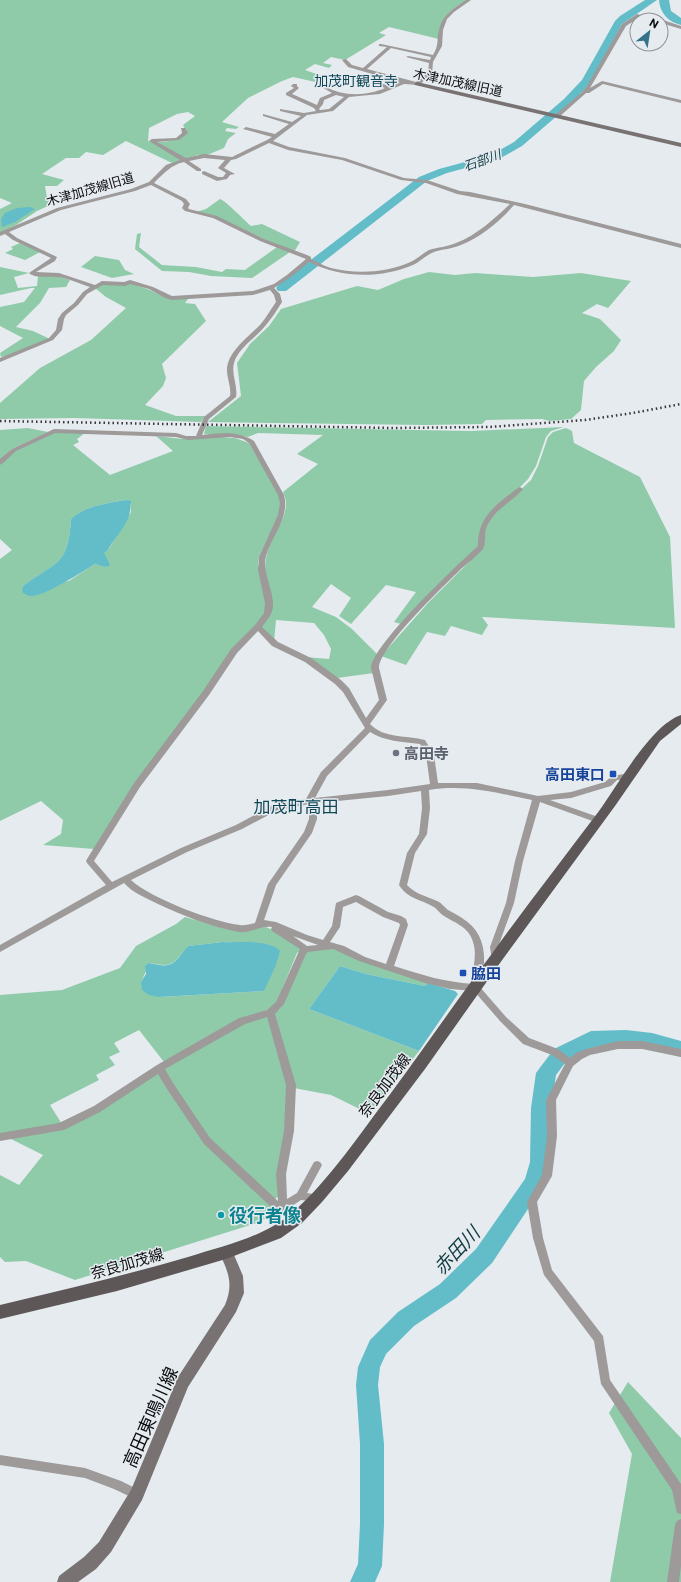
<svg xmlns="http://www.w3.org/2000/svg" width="681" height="1582" viewBox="0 0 681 1582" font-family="Commissioner,'Noto Sans JP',sans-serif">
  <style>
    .green { fill: #8fcba9; fill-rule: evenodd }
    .water { fill: #62bdc9 }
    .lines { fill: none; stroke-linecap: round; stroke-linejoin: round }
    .river { fill: #62bdc9; fill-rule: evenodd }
    .street { fill: #9d9a99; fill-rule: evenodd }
    .secondary { fill: #787372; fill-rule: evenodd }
    .primary { fill: #5d5857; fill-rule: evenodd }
    .rail { stroke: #353739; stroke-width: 2.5; stroke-dasharray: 1.5 3; stroke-linecap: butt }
    .worship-dot { fill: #6b7280; stroke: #e6ebf0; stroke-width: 1.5 }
    .transit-dot { fill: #1a4fb4; stroke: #e6ebf0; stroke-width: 1.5 }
    .culture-dot { fill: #0f9aa8; stroke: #e6ebf0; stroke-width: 1.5 }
    .labels { text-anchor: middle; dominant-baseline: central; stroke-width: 3; stroke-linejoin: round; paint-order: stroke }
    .far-street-label { font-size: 13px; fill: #0b0c0e; stroke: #e6ebf0 }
    .far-water-label { font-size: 13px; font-style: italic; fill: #123d43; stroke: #e6ebf0 }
    .far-quarter-label { font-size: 14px; fill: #124757; stroke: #e6ebf0 }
    .worship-label { font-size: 15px; font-weight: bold; fill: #5b616d; stroke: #e6ebf0; text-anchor: start }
    .transit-label { font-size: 15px; font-weight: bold; fill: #164399; stroke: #e6ebf0; text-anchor: end }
    .street-label { font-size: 15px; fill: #0b0c0e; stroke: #e6ebf0 }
    .quarter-label { font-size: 17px; fill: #124757; stroke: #e6ebf0 }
    .near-culture-label { font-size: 18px; font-weight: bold; fill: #0d838f; stroke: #e6ebf0; text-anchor: start }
    .near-street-label { font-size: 18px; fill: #0b0c0e; stroke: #e6ebf0 }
    .near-water-label { font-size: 19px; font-style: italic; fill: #123d43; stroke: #e6ebf0 }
  </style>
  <rect width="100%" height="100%" fill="#e6ebf0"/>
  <g class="green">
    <path d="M 0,0 L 467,0 C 450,10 439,18 439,39 L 389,27 L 379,33 L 386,35 L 345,60 L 331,57 L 323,63 L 332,65 L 329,68 L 315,64 L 305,70 L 328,78 L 320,83 L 293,77 L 282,81 L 248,98 L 222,122 L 239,127 L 236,129 L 227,128 L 225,131 L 236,133 L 228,139 L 224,148 L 207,155 L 198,155 L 172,163 L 126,141 L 103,155 L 86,152 L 79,158 L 66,158 L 42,174 L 64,180 L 57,186 L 45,186 L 47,198 L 59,201 L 37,211 L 16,225 L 0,233 L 0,209 L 12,203 L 0,198 ZM 188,112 L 195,116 L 183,125 L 187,133 C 179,141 159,144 148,141 L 149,128 L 177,114 Z"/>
    <path d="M 220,199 C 226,201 245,221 251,226 L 262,224 L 300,242 L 294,252 L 282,248 L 241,228 L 196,212 L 206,209 Z"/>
    <polygon points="141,233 139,247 162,265 196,267 222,272 226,269 245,270 277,247 290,252 252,278 211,276 189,272 162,271 135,249 137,234"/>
    <polygon points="20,243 40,252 25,260 5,253 13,249 11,247"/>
    <polygon points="95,256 119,260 125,270 134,274 112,278 81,267"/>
    <polygon points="0,267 29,273 14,277 18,288 37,286 38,276 53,275 70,280 66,287 49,288 40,303 16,327 33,331 50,339 7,356 1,357 0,353 23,338 0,326 0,307 24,302 35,288 31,288 0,295"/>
    <polygon points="429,272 455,275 475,273 533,277 581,273 631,281 608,308 597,304 582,313 600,319 621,340 614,351 596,367 584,381 581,410 571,419 550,421 542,419 486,420 482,424 425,425 208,422 241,396 237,363 250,344 269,326 281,309 357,286 378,290 404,279"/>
    <polygon points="130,283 150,290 164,297 188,299 185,303 195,304 206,321 162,364 166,378 163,386 145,405 176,416 205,416 201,422 74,418 0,419 0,403 40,368 91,340 126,308 106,297 95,288 101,284"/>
    <path d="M 206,426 L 471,431 L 564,427 L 551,431 L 546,437 L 536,466 L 528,479 L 482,526 L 479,535 L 480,545 L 401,624 L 394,622 L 416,592 L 386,585 L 351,624 L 339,616 L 351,598 L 331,584 L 312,607 L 336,617 L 352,629 L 377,654 L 374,673 L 337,678 L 305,657 L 329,659 L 331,649 L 324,635 L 314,623 L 276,620 L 274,642 L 261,628 L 271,614 C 268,591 261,568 269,547 C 275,529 293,512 283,492 L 318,464 L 297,454 L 323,435 L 258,433 L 248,437 L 232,434 L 204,434 Z"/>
    <polygon points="28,428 48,432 12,449 0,461 0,430"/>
    <polygon points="566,428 572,431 574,443 640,477 670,537 675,628 482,617 488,625 482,635 451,626 445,636 427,632 406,665 381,656 428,603 484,547 486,522 531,480 538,466 548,437 553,432"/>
    <path d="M 54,432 L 85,433 L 77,439 L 79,442 L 73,445 L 110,475 L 173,451 L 156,436 L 183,439 L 219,437 L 235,438 L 249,443 L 280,496 L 282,510 L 259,557 L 258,564 L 267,606 L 266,613 C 206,689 143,765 94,849 L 43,845 L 61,834 L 63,820 L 41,801 L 0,821 L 0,559 L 12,550 L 0,539 L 0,465 L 15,451 ZM 126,500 L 132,502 L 130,505 L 131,512 L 108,550 L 103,553 L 110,564 L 104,567 L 95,564 L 69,581 L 23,586 C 56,561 68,567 71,519 C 84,506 108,503 126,500 Z"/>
    <path d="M 185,917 L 226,929 L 266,927 L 275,931 L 303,949 L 297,953 L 275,1006 L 164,1062 L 139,1030 L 114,1043 L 120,1052 L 109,1057 L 115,1065 L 96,1075 L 99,1080 L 50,1105 L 62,1124 L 0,1135 L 0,995 L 62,990 L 120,968 L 136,946 L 176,924 ZM 223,942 L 271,945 L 264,991 L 159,997 L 141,982 C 145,975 146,970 149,963 C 174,968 173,964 188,946 Z"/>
    <polygon points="333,948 428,983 425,986 366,974 340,966 309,1009 419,1051 370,1114 331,1095 294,1088 273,1013 280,1009 282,1005 307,951"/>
    <polygon points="270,1015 289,1088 278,1197 274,1199 210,1139 184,1104 164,1068 243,1022"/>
    <polygon points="159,1070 206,1142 267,1203 278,1212 257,1223 75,1280 26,1261 5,1262 0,1257 0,1175 19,1185 43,1155 7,1137 62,1128"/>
    <polygon points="628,1382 681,1438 681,1582 610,1582 632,1454 609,1413"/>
  </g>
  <g class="water">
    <polygon points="30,207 35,209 15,222 2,227 1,219 5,213 17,208"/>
    <path d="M 126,500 L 131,501 L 132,502 L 130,505 C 132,522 115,536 108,550 L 104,553 L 110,564 L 109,566 L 104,567 L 95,564 C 82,572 45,596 31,596 C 27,596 25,594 22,592 L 23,586 C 56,561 68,567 71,519 C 84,506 108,503 126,500 Z"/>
    <path d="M 223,942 C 238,943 270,939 280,951 L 276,965 L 264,991 L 159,997 L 149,995 L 142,990 L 141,982 L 146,974 L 145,966 L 149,963 C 174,969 173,964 188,946 Z"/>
    <polygon points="340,966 366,974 425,986 428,983 455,991 458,994 419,1051 309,1009"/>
  </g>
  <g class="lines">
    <g class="river">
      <polygon points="645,0 657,0 622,24 590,83 572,103 522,146 499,159 447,173 427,181 286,291 278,291 276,288 278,285 419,177 439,169 491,155 514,142 564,99 582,80 615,21 620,16"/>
      <path d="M 659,0 L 669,0 L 671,11 L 681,18 L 681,25 C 668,22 660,13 659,0 Z"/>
      <polygon points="626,1030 652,1033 681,1041 681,1057 652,1049 626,1046 594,1047 568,1059 556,1075 551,1108 550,1162 542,1188 492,1263 456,1298 414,1326 386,1354 380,1367 378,1385 384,1444 384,1524 382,1566 375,1582 350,1582 358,1564 360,1524 360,1444 356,1385 358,1367 370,1340 398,1312 440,1284 476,1249 525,1179 530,1162 531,1108 536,1073 554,1049 591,1031"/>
    </g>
    <g class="street">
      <path d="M 466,0 L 471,0 L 454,12 L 447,19 L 443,30 L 442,46 L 433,62 L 432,74 L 419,85 L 404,84 L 380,94 L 349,97 L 333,111 L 307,115 L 273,141 L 289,147 L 345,158 L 404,178 L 427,180 L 460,191 L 470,192 L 525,204 L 681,244 L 681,248 L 514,205 C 500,221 481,237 461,245 C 452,249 442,249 434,252 C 426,255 420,262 413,265 C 380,279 340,278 309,262 L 291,277 L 274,288 L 280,294 L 282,302 C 277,310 272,318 266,325 C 257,337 238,348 234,363 C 231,374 238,386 236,397 L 209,419 L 202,435 C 221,433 238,431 254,441 L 284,495 C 290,518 272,535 266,556 C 261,574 279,598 271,614 C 269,618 265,623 262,627 L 278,642 L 311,658 L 341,680 L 349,688 L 366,718 L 379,700 L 371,668 C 372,645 457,565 478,546 C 477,517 497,504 518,488 L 520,487 L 523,489 C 512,502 495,509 487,526 C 484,533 486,542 484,547 C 482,552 467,564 462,568 C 445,585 379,647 379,668 L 387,700 L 370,724 C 384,739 407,735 425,740 L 434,755 L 438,783 L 477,783 L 538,796 L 571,792 L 605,782 L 612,776 L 630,773 L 634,776 L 630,779 L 617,780 L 611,786 L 571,798 L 550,800 L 601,818 L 602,820 L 598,823 L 540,802 L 523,861 L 514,903 L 498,947 L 499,959 L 498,961 L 492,961 L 490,947 L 506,903 L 515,861 L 532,800 C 498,793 464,784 429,790 L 430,808 L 427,834 L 415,853 L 407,885 C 415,894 426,896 437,901 C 442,903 444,907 448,910 C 453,913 458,915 462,918 C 478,928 485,943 484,962 C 483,969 484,981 479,986 L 506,1017 L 529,1038 L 558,1049 L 570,1058 L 576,1053 L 586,1049 L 618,1041 L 642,1041 L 681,1049 L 681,1057 L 642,1049 L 618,1049 L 590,1055 L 582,1059 L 573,1066 L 556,1100 L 557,1136 L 552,1176 L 537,1202 L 543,1238 L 552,1270 L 603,1336 L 610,1380 L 681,1484 L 681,1514 L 677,1513 L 672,1490 L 601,1384 L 594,1341 L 544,1275 L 533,1238 L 527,1202 L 542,1175 L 547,1136 L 546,1100 L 565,1064 L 552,1055 L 523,1044 L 500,1021 L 474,991 L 450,989 L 425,983 L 359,961 L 333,949 L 308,952 L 306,954 L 284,1004 L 275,1014 L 296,1085 L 294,1131 L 286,1174 L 287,1199 L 297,1193 L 314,1162 L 317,1161 L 320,1162 L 322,1165 L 307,1193 L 320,1195 L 322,1198 L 320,1201 L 317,1202 L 301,1200 L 283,1212 L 272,1208 L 204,1144 L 167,1089 L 158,1074 L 100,1112 L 64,1130 L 0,1141 L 0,1133 L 59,1123 L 94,1106 L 157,1065 L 239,1018 L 267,1010 L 276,1002 L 300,949 L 272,931 L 271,929 L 272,927 C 261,925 250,934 239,932 C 211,927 184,916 158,904 C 146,898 133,893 124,883 L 0,952 L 0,945 L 106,885 L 87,863 L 86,861 L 87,859 L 134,783 L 203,691 L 231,649 L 255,625 L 264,613 L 265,603 L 258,570 L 259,557 L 278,515 L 280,503 L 278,495 L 249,443 L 243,439 L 230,437 L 188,440 L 176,437 L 55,433 L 16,451 L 2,464 L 0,465 L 0,459 L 12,449 L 54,429 L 176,433 L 186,436 L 196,436 L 204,417 L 230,396 C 232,385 224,374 228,363 C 232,349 250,335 260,325 C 266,318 271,309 276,302 L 274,295 L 270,290 L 253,295 L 172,300 L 165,298 L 149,289 L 130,284 L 125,286 L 103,285 L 87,294 L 78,305 L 66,315 L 64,319 L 62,330 L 53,340 L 0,362 L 0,358 L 49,338 L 56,330 L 58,319 L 62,313 L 74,303 L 83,292 L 90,287 C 80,284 68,278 57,277 C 48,276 36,279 29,273 L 51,258 L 13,240 L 5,234 L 0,236 L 0,232 L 57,208 L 131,189 L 149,182 L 166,165 L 180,160 L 149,141 L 152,139 L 176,138 L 182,133 L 181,128 L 185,128 L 188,133 L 179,140 L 157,142 L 186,158 L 204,154 L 232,157 L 267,140 L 272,137 L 243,129 L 246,127 L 275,134 L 289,124 L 263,116 L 263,114 L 292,122 L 301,116 L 280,111 L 280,109 L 304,113 L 316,111 L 314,108 L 286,95 L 286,93 L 294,88 L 291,86 L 293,84 L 297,84 L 297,86 L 299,88 L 292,94 L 317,105 L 320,98 L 332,93 L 320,86 L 324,81 L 328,82 L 325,86 C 342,97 367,96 385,88 L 373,83 L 373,82 L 375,81 L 389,86 L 400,82 L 348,67 L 342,60 L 346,59 L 352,65 L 363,68 L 387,47 L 379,46 L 379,44 L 381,44 L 433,55 C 440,43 436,41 439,30 C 442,15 454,8 466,0 ZM 391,48 L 431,57 L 430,60 L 408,56 L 406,57 L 429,63 L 428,73 L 416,82 L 367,69 ZM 336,95 L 344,97 L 329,109 L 320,110 L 319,109 L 323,104 L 324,100 ZM 269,143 L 288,150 L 342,160 L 401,180 L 426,183 L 457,194 L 510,204 C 494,219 477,235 456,243 C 447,247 438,247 429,250 C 422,254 416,260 408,263 C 386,273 354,274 331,268 C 324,266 318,262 311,259 L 311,257 L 307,255 L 264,239 L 217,216 L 189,209 L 188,208 L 190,204 L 186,199 L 154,183 C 164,173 171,165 184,162 L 197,171 L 201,171 L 201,169 L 189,161 L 204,158 L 225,160 L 218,168 L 226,173 L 223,177 L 218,177 L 204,171 L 202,172 L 202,174 L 217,181 L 227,179 L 230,175 L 235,174 L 224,168 L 231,160 L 236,159 ZM 151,185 L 182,201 L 184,204 L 182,208 L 185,211 L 213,218 L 260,241 L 306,259 L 287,275 L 274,284 L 253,291 L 172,296 L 153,287 L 130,280 L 124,282 L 102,281 L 95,285 L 59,273 L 36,272 L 55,261 L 57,257 L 17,238 L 9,232 L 61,210 L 135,191 ZM 258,631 L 272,646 L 305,662 L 335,684 L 343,692 L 365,728 L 321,772 L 306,799 L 273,805 L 236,825 L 181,848 L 112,882 L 94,861 L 140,787 L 209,695 L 237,653 ZM 370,732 C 384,741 403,742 420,744 L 426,755 L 430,784 L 388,790 L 315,798 L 327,776 ZM 421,791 L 422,808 L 419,834 L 407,853 L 399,885 C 407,898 419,899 432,906 C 437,908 439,913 444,916 C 455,923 469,927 473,942 C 478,956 471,971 473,984 C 444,982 422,975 394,966 L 408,925 L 406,919 L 401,916 L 388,912 L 359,896 L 356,895 L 336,903 L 332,926 L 323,940 L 307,935 L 276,922 L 264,920 L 276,885 L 312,833 L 317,819 L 317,803 L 388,796 ZM 309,804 L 309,819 L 304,832 L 268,884 L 255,923 C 250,924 244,926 240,925 C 213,922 150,898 131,880 L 187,852 L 242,829 L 278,810 ZM 356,902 L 383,917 L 399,923 L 400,925 L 386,964 L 365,957 L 344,946 L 330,942 L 340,927 L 343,907 ZM 293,936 L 318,945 L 307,946 ZM 267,1017 L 286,1085 L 284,1131 L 276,1174 L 278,1201 L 210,1138 L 173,1083 L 165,1069 L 245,1024 Z"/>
      <polygon points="637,14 658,20 651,20 640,17 626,26 590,88 602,81 681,100 681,103 603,84 589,93 586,93 559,117 555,117 555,115 581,93 587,86 622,24"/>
      <polygon points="660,20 663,20 681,26 681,29 661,23 661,20"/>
      <polygon points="0,1455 85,1468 121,1481 141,1491 143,1495 141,1499 137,1500 114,1489 85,1478 0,1465"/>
      <polygon points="681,1519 681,1566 679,1582 667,1582 675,1525 677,1521"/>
    </g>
    <g class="secondary">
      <polygon points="417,82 681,143 681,147 415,85 414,84"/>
      <path d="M 226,1246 L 231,1248 L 243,1276 L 244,1293 L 236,1312 L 188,1387 L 142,1500 L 111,1552 L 96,1569 L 78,1582 L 57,1582 L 59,1576 L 84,1557 L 99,1542 L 131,1490 L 178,1377 L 225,1305 C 234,1283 228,1272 219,1252 L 221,1248 Z"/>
    </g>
    <path class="primary" d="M 681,715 L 681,724 L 660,741 L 615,806 L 500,963 L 425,1069 L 348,1171 L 322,1202 L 302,1223 L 281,1238 L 226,1259 L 117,1291 L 0,1319 L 0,1305 C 63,1290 126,1275 188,1257 C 223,1246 264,1237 292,1213 C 329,1181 361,1132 391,1093 C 425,1047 457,1000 491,955 C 526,906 563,859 599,811 C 618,785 651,725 681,715 Z"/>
    <polyline class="rail" points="0,421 392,428 489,427 585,420 633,413 681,404"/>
  </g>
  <circle class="worship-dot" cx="396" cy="753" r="4"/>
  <g class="transit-dot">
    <rect x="609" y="770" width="8" height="8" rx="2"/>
    <rect x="459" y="969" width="8" height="8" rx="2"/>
  </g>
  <circle class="culture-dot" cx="221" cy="1215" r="4"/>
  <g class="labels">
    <g class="far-street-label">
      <text transform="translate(458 82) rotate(12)">木津加茂線旧道</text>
      <text transform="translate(90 189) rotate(-16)">木津加茂線旧道</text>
    </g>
    <g class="far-water-label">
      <text transform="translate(482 160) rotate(-20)">石部川</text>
    </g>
    <g class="far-quarter-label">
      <text x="356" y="80">加茂町観音寺</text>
    </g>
    <g class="worship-label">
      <text x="404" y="753">高田寺</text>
    </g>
    <g class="transit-label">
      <text x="605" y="774">高田東口</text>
      <text x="471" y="973" text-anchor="start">脇田</text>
    </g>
    <g class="street-label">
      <text transform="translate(384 1085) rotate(-53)">奈良加茂線</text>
      <text transform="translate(127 1263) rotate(-16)">奈良加茂線</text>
    </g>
    <g class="quarter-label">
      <text x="296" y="806">加茂町高田</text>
    </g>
    <g class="near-culture-label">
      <text x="229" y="1215">役行者像</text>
    </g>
    <g class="near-street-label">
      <text transform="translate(150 1417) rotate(-66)">高田東鳴川線</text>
    </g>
    <g class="near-water-label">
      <text transform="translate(456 1250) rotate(-47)">赤田川</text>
    </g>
  </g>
  <g transform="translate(649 32) rotate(30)"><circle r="19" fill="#e6ebf0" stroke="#8e9296"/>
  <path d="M0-3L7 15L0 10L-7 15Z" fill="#347388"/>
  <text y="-6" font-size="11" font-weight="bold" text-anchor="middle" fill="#0b0c0e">N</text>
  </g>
</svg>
